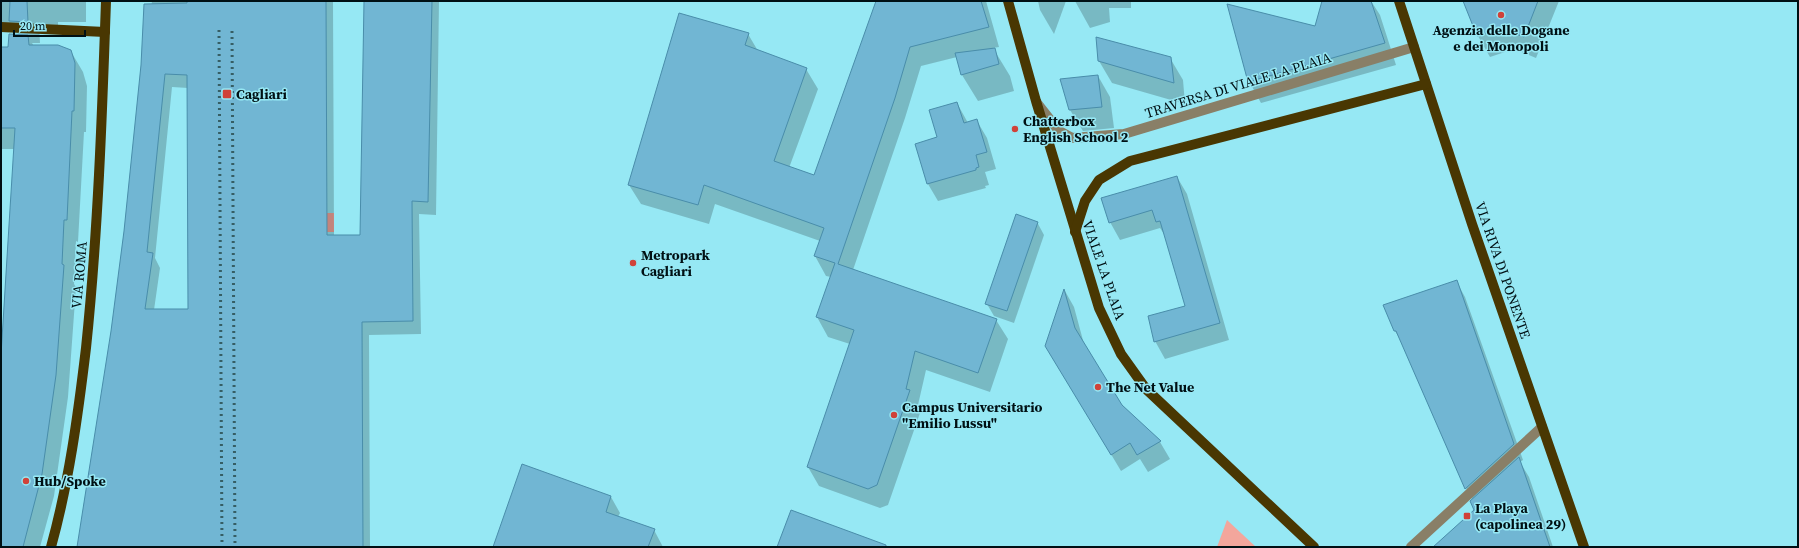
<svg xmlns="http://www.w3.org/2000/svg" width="1799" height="548" viewBox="0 0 1799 548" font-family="'Source Serif 4',serif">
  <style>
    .green { fill: #f3a69c }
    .shadow { fill: #0003; fill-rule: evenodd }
    .building { fill: #71b6d3; stroke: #498daa; fill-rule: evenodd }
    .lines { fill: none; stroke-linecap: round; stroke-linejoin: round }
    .minor { stroke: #897f67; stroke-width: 10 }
    .major { stroke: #493702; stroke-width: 10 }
    .rail { stroke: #365e64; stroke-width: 3; stroke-dasharray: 2 4; stroke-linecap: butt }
    .poi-dot { fill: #d04239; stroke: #96e8f4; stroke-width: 1.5 }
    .labels { text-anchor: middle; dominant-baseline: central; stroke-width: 3; stroke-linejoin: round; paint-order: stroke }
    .poi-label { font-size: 14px; font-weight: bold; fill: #001014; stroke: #96e8f4; text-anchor: start }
    .street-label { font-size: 14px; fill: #001014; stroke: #96e8f4 }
  </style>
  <rect width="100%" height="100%" fill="#96e8f4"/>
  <g class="green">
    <rect x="313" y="213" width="21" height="19"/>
    <polygon points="1227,520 1256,547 1217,547"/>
  </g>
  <g class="shadow">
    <polygon points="1,1 86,1 86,22 58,22 58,25 39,24 40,43 32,43 34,46 70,50 83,72 87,86 86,132 84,132 78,242 76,241 74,284 76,287 68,397 54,496 40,547 1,547 1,353 15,149 1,149 1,48 9,48 19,35 16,31 1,31"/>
    <path d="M 152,1 L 333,1 L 334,236 L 361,236 L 365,1 L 439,1 L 436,215 L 419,214 L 421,334 L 369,335 L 370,547 L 78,547 L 112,332 ZM 172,87 L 188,88 L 189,310 L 154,310 L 160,268 L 155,258 Z"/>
    <polygon points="877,1 986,1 999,47 993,48 1010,76 1014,91 978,101 962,75 957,57 921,66 905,118 853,270 996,320 1008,339 990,392 926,370 918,405 921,410 888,505 880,508 819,486 808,467 850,344 828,337 817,317 831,277 826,276 815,256 820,241 715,204 709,224 641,204 629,185 748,34 758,51 806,69 818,89 789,168 815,177"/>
    <polygon points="1038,1 1066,1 1054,34 1040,10"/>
    <polygon points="1075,1 1131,1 1131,8 1109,8 1110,22 1090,28"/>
    <polygon points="1323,1 1371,1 1380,15 1396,65 1261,103 1249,81 1316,27"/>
    <polygon points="1464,1 1559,1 1536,58 1514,49 1490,57 1478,36"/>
    <polygon points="1170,58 1183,80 1185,104 1112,83 1099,61"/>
    <polygon points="1098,76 1110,97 1114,128 1083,131 1070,110"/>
    <polygon points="957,103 968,123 977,121 987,138 996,169 985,172 989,185 985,186 986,188 938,201 928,184 917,144 939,138"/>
    <polygon points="1177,177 1187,194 1229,340 1165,359 1155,341 1186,307 1166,237 1160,228 1120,240 1110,222"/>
    <polygon points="1037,222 1044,235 1014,323 994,316 987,304"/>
    <polygon points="1456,281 1465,297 1523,460 1520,462 1529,477 1553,547 1435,547 1475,510 1473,501 1466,488 1403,344 1395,331"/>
    <polygon points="1065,291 1074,307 1084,344 1121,406 1160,442 1170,459 1148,472 1140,459 1121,471 1046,345"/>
    <polygon points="611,497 620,513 618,517 654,530 663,547 494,547"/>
  </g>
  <g class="building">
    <polygon points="10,1 27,1 28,22 9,21"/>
    <path d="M 187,1 L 326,1 L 327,235 L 360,235 L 364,1 L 432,1 L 428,202 L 412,201 L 413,321 L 362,322 L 363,547 L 77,547 L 111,331 L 124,231 L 141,65 L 144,4 L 187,3 ZM 165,74 L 187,75 L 188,309 L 145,309 L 153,253 L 147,252 Z"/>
    <polygon points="876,1 981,1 989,27 910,47 895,98 838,264 997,319 978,373 915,351 906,389 910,390 877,485 868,489 807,467 854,330 816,317 835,263 814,256 824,228 704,185 698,205 628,185 679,13 749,33 745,45 807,68 774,161 814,175"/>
    <polygon points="1322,1 1371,1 1385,43 1248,82 1227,4 1315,26"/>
    <polygon points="1463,1 1538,1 1524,37 1501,28 1477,36"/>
    <polygon points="9,34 28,35 29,45 58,45 71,50 75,63 74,111 72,111 67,220 64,220 62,264 64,265 56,375 42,474 23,547 1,547 1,355 15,128 1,128 1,47 8,47"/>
    <polygon points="1096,37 1171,57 1174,83 1098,61"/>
    <polygon points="995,48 999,64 961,75 955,53"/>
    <polygon points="1098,75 1102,107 1069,110 1060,79"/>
    <polygon points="957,102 964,123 977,119 987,152 976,155 979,167 976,168 976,170 927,184 915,144 937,137 929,110"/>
    <polygon points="1177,176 1220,323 1154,342 1148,316 1185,306 1160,221 1156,222 1152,210 1109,223 1101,198"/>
    <polygon points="1016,214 1038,222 1007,311 985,304"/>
    <polygon points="1457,280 1514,444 1465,489 1396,331 1394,331 1383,305"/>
    <polygon points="1064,289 1075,328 1122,405 1161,441 1137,455 1130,443 1111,455 1045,346"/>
    <polygon points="1519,457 1550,547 1433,547 1474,510 1470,501"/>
    <polygon points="522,464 611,496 606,512 655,529 648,547 493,547"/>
    <polygon points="791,510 886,545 886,547 777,547"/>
  </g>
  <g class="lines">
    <g class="minor">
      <polyline points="1037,103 1059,131 1072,138 1124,134 1414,47"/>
      <polyline points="1411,547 1542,427"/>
    </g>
    <g class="major">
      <polyline points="1008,1 1036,101 1099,308 1121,354 1146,389 1314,547"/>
      <polyline points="1399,1 1472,224 1584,547"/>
      <polyline points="1,27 105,32"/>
      <polyline points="1075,232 1085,201 1099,180 1130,161 1426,84"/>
      <path d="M 51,547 C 69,482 78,415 86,348 C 98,233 102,117 106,1"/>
    </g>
    <g class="rail">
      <polyline points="219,30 222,547"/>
      <polyline points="232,31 235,547"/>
    </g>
  </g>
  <g class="poi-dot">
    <circle cx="1501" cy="15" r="4"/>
    <rect x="222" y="89" width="10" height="10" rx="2"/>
    <circle cx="1015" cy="129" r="4"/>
    <circle cx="633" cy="263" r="4"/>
    <circle cx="1098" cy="387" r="4"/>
    <circle cx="894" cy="415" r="4"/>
    <circle cx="26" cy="481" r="4"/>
    <rect x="1463" y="512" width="8" height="8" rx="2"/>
  </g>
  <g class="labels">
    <g class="poi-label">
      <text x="1501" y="30" text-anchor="middle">Agenzia delle Dogane<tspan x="1501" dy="16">e dei Monopoli</tspan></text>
      <text x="236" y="94">Cagliari</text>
      <text x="1023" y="121">Chatterbox<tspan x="1023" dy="16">English School 2</tspan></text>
      <text x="641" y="255">Metropark<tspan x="641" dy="16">Cagliari</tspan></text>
      <text x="1106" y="387">The Net Value</text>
      <text x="902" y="407">Campus Universitario<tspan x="902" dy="16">"Emilio Lussu"</tspan></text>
      <text x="34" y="481">Hub/Spoke</text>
      <text x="1475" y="508">La Playa<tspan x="1475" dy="16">(capolinea 29)</tspan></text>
    </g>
    <g class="street-label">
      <text transform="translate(1238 85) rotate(-17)">TRAVERSA DI VIALE LA PLAIA</text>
      <text transform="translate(1104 270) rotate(71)">VIALE LA PLAIA</text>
      <text transform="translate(1503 270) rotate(71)">VIA RIVA DI PONENTE</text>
      <text transform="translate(79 275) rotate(-85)">VIA ROMA</text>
    </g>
  </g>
  <rect width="1799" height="548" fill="none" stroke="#001014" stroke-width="4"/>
  <path d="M14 30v6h71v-6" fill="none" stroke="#001014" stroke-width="2"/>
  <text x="20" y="30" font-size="12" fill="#001014" stroke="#96e8f4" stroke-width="3" paint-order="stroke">20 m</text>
</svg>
